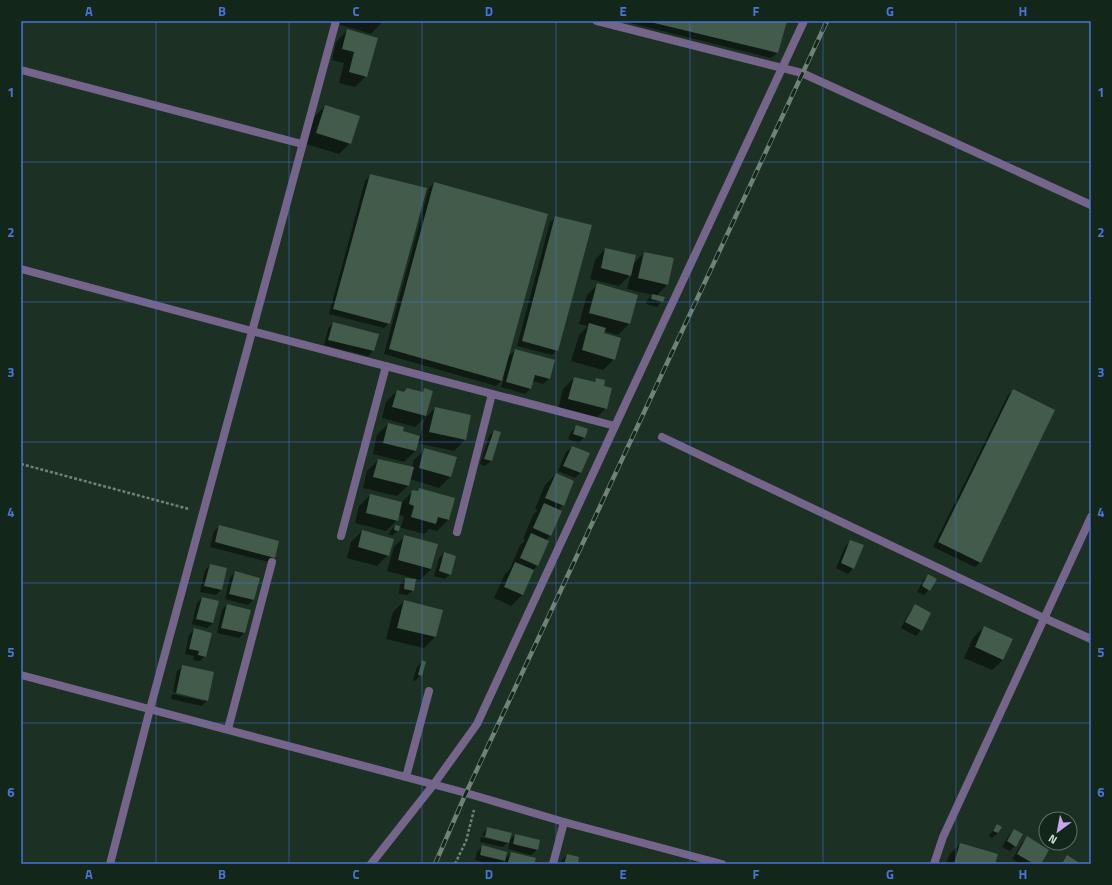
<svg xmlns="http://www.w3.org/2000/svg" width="1112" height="885" viewBox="0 0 1112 885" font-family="'Titillium Web',sans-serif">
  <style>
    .shadow { fill: #0007 }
    .building { fill: #435b4a }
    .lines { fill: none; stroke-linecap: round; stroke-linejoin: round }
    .path { stroke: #718277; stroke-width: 2.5; stroke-dasharray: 3 2; stroke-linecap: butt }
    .lane { stroke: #75658b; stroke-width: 8 }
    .street { stroke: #75658b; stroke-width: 8 }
    .rail-casing { stroke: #718277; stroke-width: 4.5 }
    .rail { stroke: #122719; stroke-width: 3; stroke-dasharray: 9; stroke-linecap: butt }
    .grid { fill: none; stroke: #4a72d8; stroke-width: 1; stroke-opacity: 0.55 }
    .neatline { fill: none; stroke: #4a72d8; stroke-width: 1.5 }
    .grid-label { font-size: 13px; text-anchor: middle; font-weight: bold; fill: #4a72d8 }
  </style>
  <rect width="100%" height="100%" fill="#1c3123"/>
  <g class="shadow">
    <polygon points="339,21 383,21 371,34 338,24"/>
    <polygon points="622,21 786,21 777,53 771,58"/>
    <polygon points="347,31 366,76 355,87 339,83 344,63 332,60 336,42"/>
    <polygon points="325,106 350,143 339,154 306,144 314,117"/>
    <polygon points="370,175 389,323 384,328 329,314 365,181"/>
    <polygon points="434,183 507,358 515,350 549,379 543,384 533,381 531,388 525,394 501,387 504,378 496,386 384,354 429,188"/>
    <polygon points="556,217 557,350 552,355 517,346 550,222"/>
    <polygon points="605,249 633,264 644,253 667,285 656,296 662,301 657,307 646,304 647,300 652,295 627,289 631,274 619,286 590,279 595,260"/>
    <polygon points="598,284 629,324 618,335 604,331 603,334 614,359 603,370 571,361 579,335 588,326 579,324 587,295"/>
    <polygon points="333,323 377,334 373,351 368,356 324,345 328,329"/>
    <polygon points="574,378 593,383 597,379 603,386 606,408 595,419 558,410 563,389"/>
    <polygon points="424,390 432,391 425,418 435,408 465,440 454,451 417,443 415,451 404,462 373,454 377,435 388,424 401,432 420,437 425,417 415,427 382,418 386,402 397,391 404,393 421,393"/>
    <polygon points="1013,390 980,562 975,567 933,547 1008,395"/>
    <polygon points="576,427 584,437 579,443 568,439 571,432"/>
    <polygon points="494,431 500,433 491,461 485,466 480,464 489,436"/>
    <polygon points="572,447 588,454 580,473 575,478 558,471 566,452"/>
    <polygon points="425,449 450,477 439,488 410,479 408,486 397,496 363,488 367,471 378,460 412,468 414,460"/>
    <polygon points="556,474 563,505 558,510 561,511 550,536 545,541 548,542 537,566 532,571 522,595 511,606 494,598 505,574 510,569 520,545 525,541 523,539 533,515 538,510 535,509 545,485"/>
    <polygon points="419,489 454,499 448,520 437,531 429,529 424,534 399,527 398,530 393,535 389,535 390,531 395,526 401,527 404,516 398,515 397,520 386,531 355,523 359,506 370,495 401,503 413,491 416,492"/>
    <polygon points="220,526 274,557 269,562 210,547 214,531"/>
    <polygon points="362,531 388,555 377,566 347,558 351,542"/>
    <polygon points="405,536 431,569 420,580 387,571 394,547"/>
    <polygon points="851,541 853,568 848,574 836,568 845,547"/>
    <polygon points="444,553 450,574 445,579 434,576 439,558"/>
    <polygon points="210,565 225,569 221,590 216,595 200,592 205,570"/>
    <polygon points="235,572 259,578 253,600 248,605 225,599 230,578"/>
    <polygon points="928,575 929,590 924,595 917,592 923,581"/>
    <polygon points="406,579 413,590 407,595 399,594 400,584"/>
    <polygon points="202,598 218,602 213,623 207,628 192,624 197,603"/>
    <polygon points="404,601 442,611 435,637 424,648 386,639 393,612"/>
    <polygon points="227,605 250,611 244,633 239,638 217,633 222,610"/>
    <polygon points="915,606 921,630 916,636 901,628 910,611"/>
    <polygon points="984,627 1003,660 992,670 964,658 973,638"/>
    <polygon points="194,630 205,656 200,661 193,660 194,656 185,654 189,635"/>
    <polygon points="422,662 421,675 415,681 413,680 417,667"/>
    <polygon points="183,666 207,700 202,706 171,699 172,694 204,701 204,699 173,692 177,671"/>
    <polygon points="997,825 998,833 992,838 989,836"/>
    <polygon points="487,828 508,842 515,835 537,850 531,855 508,849 510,840 503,847 480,842 481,837 506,843 506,841 482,835"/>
    <polygon points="1015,830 1015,846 1010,851 1002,847 1009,835"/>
    <polygon points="1028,837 1039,864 1021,864 1012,859 1022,843"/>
    <polygon points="960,844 994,864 946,864 949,855"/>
    <polygon points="482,847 504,860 511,853 533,864 504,864 506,859 501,864 490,864 475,860 477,852"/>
    <polygon points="567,855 577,864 561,864 562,860"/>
  </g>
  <g class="building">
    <polygon points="646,21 787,21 778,53"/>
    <polygon points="347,29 378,38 367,77 349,72 354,52 342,49"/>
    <polygon points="325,105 360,116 351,144 316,133"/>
    <polygon points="370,174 427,188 390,324 333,309"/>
    <polygon points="434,182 548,214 502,381 389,349"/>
    <polygon points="555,216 592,225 558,351 522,341"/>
    <polygon points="605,248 636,255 631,276 601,268"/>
    <polygon points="644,252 674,258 668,285 638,278"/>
    <polygon points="597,283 638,295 630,324 589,313"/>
    <polygon points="652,294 665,297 663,302 651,299"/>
    <polygon points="333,322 379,334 374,351 328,340"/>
    <polygon points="589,323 606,328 604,333 621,338 615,360 582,350"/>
    <polygon points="515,349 555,360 550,379 535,375 531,389 506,382"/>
    <polygon points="574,377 595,382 596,378 605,380 604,386 612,388 607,409 568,399"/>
    <polygon points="407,388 423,392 424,388 433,391 426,416 392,407 397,390 404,392"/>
    <polygon points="1013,389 1055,410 981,563 938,542"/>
    <polygon points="435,407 471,415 466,440 429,432"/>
    <polygon points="388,423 404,427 403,431 420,436 416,451 383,443"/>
    <polygon points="576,425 588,429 585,438 573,434"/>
    <polygon points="494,430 501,432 492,461 484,459"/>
    <polygon points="572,446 590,453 581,473 563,466"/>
    <polygon points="424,448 457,457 451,477 419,468"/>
    <polygon points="378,459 414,467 409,486 373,477"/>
    <polygon points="556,473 574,481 564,506 545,498"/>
    <polygon points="419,488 455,498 449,520 438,517 436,524 411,517 414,506 409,504 412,490 418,491"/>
    <polygon points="370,494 402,502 398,521 366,513"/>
    <polygon points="544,503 562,511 551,536 533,528"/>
    <polygon points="219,525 279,541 275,558 215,542"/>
    <polygon points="395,525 400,526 399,531 394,530"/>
    <polygon points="362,530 394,539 389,556 358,547"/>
    <polygon points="531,533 549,541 538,566 520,558"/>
    <polygon points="404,535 438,544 431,569 398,560"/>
    <polygon points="850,540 864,545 854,569 841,563"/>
    <polygon points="444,552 456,556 451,575 439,571"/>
    <polygon points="515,562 534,570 523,595 504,587"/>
    <polygon points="210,564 227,568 222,590 204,586"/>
    <polygon points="235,571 260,578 254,600 229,594"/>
    <polygon points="928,574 937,579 930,591 922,586"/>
    <polygon points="405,578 416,579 414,591 404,589"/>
    <polygon points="202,597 219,601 213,623 196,619"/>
    <polygon points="404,600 443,610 436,637 397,628"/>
    <polygon points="227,604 251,610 245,633 221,628"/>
    <polygon points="915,604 931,613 922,631 905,622"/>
    <polygon points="984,626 1013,639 1003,660 975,647"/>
    <polygon points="194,628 212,633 206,657 198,655 199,651 189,649"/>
    <polygon points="422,660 426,662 422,676 418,675"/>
    <polygon points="182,665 214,672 208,701 176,693"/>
    <polygon points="997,824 1002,827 998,833 993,831"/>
    <polygon points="487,827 512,833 509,843 485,837"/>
    <polygon points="1014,829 1023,834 1016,847 1007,841"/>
    <polygon points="515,834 540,840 538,850 513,844"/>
    <polygon points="1027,836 1049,850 1041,864 1034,864 1017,854"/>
    <polygon points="960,843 998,854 995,864 954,864"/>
    <polygon points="482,845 507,852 505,861 480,855"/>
    <polygon points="511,852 536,858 534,864 517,864 508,862"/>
    <polygon points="567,854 579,857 578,864 564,864"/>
    <polygon points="1067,855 1081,864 1062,864"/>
  </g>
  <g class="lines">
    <g class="path">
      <polyline points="21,464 189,509"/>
      <polyline points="455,864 466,841 474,810"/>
    </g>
    <g class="lane">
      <polyline points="457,532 492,394"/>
      <polyline points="341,536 386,366"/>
      <polyline points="228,729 272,562"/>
      <polyline points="406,777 429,691"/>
    </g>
    <g class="street">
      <polyline points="597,21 802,73 1091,205"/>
      <polyline points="21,70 302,144"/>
      <polyline points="21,269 252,331 615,426"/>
      <polyline points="662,437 1044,618 1091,639"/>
      <polyline points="21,675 466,793 564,822 722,864"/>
      <polyline points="110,864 150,709 336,21"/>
      <polyline points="371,864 434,784 477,724 615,426 804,21"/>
      <polyline points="553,864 564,822"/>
      <polyline points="934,864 943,837 1091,517"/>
    </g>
    <defs>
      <polyline id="rail" points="435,864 466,793 827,21"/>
    </defs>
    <use href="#rail" class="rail-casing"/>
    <use href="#rail" class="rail"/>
  </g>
  <path class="grid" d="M 156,21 L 156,864M 289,21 L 289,864M 422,21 L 422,864M 556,21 L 556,864M 690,21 L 690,864M 823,21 L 823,864M 956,21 L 956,864M 21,162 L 1091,162M 21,302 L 1091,302M 21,442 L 1091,442M 21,583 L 1091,583M 21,723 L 1091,723"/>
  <rect width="1112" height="885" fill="none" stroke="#122719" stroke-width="44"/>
  <g transform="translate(1058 831) rotate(212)"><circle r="19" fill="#122719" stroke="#5f7165"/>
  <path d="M0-3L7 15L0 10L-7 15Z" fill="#c6a6f0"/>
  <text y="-6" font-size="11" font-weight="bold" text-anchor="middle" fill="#d2dfd6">N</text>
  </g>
  <rect x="22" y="22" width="1068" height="841" class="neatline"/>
  <g class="grid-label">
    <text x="89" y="16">A</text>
    <text x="222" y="16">B</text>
    <text x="356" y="16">C</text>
    <text x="489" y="16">D</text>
    <text x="623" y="16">E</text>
    <text x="756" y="16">F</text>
    <text x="890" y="16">G</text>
    <text x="1023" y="16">H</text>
    <text x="11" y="97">1</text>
    <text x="1101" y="97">1</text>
    <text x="11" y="237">2</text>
    <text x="1101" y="237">2</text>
    <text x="11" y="377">3</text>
    <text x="1101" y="377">3</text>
    <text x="11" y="517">4</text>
    <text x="1101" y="517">4</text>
    <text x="11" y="657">5</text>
    <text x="1101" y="657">5</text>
    <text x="11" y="797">6</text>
    <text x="1101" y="797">6</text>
    <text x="89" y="879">A</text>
    <text x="222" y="879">B</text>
    <text x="356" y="879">C</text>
    <text x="489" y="879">D</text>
    <text x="623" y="879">E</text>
    <text x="756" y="879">F</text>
    <text x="890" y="879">G</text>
    <text x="1023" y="879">H</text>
  </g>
</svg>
